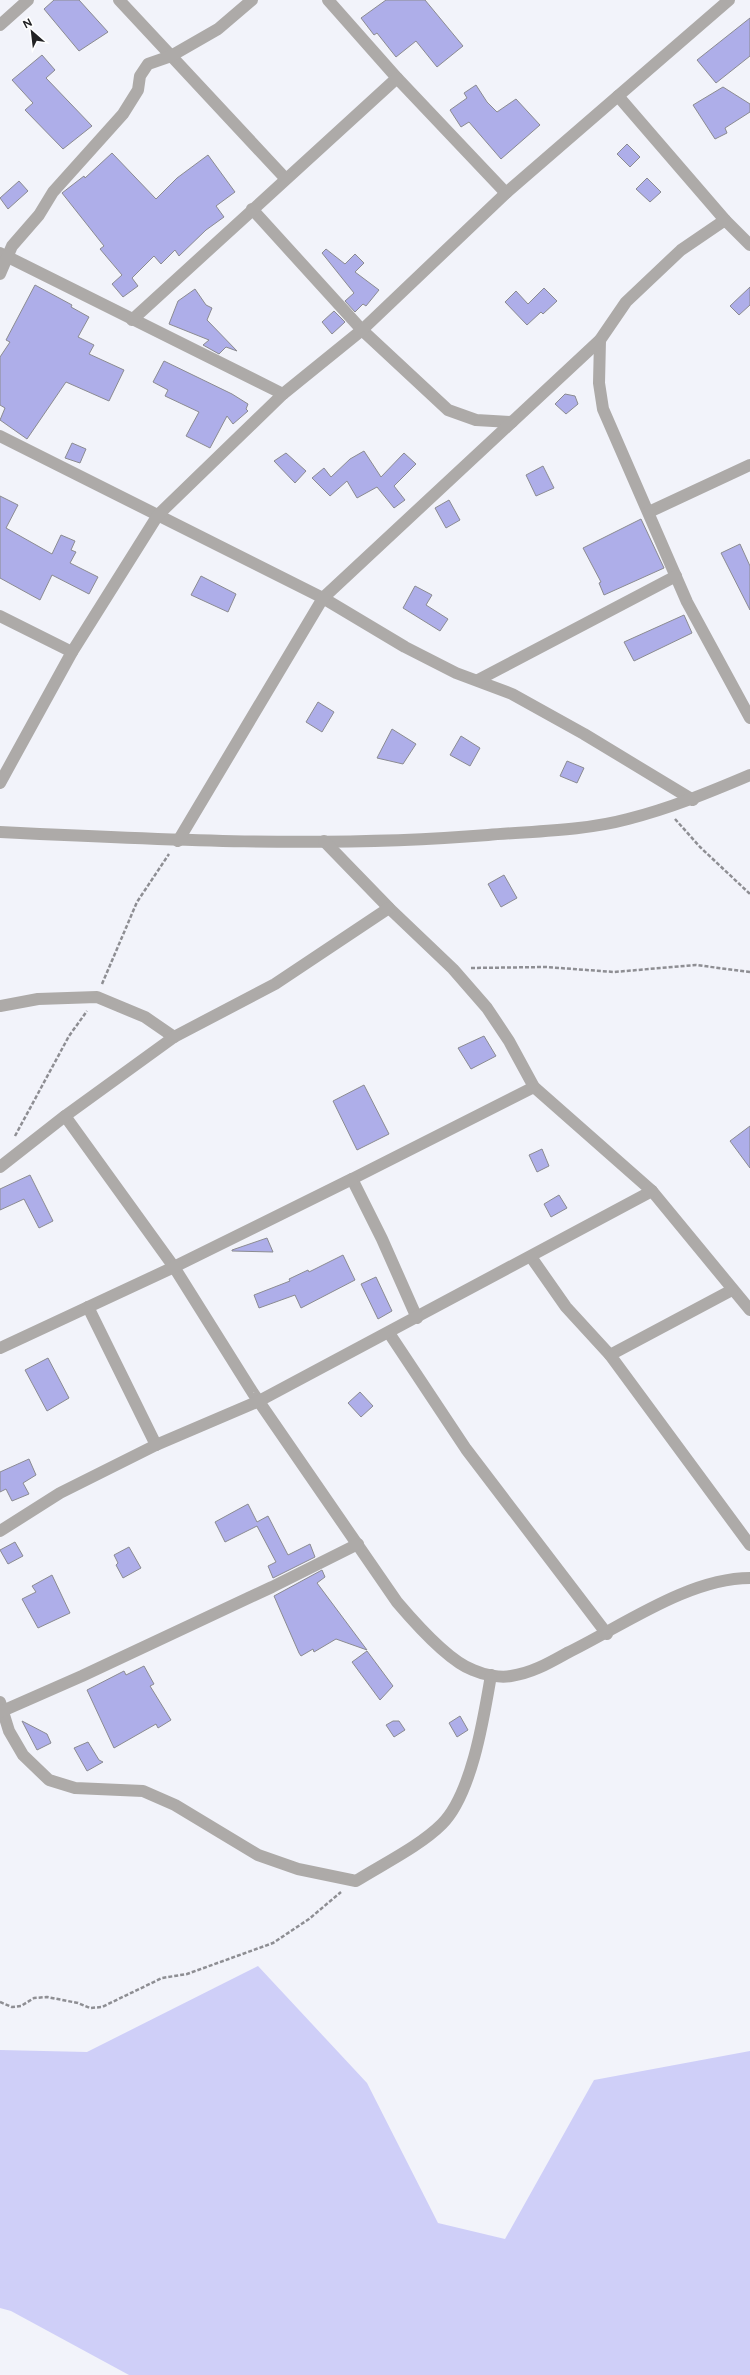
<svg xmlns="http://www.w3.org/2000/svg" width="750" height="2375" viewBox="0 0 750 2375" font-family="Figtree,sans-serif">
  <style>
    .green { fill: #cfcff8 }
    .building { fill: #aeaee9; stroke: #8b8b91 }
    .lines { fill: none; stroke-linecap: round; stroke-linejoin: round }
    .path { stroke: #8e8e93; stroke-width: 2.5; stroke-dasharray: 4 2; stroke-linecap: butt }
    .minor { stroke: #adaaa8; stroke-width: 12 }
  </style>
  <rect width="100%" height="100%" fill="#f2f3fa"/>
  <polygon class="green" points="258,1966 367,2083 438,2223 505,2239 594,2080 750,2051 750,2375 129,2375 11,2311 0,2308 0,2050 87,2052"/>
  <g class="building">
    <polygon points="54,0 79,0 108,32 79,51 44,9"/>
    <polygon points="386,0 425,0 463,46 437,67 416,41 396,57 377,33 374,35 361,18"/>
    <polygon points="750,18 750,56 716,83 697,60"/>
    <polygon points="42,55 55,70 46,78 92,126 63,149 25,110 33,103 12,80"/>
    <polygon points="476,85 487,102 497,112 516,99 540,125 501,159 469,122 461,127 450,110 467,98 464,93"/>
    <polygon points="723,87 750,104 750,112 725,128 727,133 715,139 693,105"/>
    <polygon points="627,144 640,157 630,167 617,154"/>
    <polygon points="112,153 156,199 177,178 208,155 235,192 216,206 224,217 206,230 179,256 175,250 161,264 154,256 132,278 138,286 123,297 112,284 122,275 100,249 104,246 62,193 84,176 85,178"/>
    <polygon points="647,178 661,192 650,202 636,189"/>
    <polygon points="19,181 28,191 8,209 0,198"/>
    <polygon points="326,249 345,264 355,254 364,263 355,272 379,290 366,306 363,304 355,312 345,301 354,293 322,253"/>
    <polygon points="35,285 72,305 71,307 89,317 78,337 94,345 89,354 124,370 109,401 66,382 27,439 0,420 5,408 0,405 0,357 10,342 6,340"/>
    <polygon points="750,287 750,305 739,315 730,306"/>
    <polygon points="544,288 557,301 543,314 541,312 527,325 505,302 516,291 528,304"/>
    <polygon points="195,289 206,305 212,308 207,320 237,351 226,347 219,354 203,345 209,340 169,324 178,301"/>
    <polygon points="334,311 345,322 332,334 322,322"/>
    <polygon points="164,361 232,394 248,404 246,409 248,411 233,424 227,416 210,448 186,436 199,412 165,396 168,390 153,382"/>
    <polygon points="565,394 575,396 578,404 566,414 555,404"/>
    <polygon points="72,443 86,449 80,463 65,458"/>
    <polygon points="364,451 381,477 404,453 416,464 394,486 405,500 394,508 377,487 357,498 347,481 330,496 312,478 324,468 331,477 350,459"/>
    <polygon points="286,453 306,471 295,483 274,461"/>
    <polygon points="543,466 554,488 536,496 526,475"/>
    <polygon points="0,496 18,505 6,528 52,554 61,535 75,541 71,550 76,552 70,563 98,577 89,594 52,575 40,600 0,578"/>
    <polygon points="449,500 460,520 446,528 435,508"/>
    <polygon points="641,519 664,568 604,595 599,583 601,582 583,548"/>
    <polygon points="740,544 750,566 750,610 721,553"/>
    <polygon points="201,576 236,594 228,612 191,595"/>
    <polygon points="415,586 432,595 426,605 448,619 440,631 403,608"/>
    <polygon points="684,615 692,633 634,661 624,642"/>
    <polygon points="318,702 334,712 322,732 306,722"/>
    <polygon points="392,729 416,744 403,764 377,758"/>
    <polygon points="461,736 480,748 470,766 450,755"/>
    <polygon points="567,761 584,768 577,783 560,776"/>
    <polygon points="504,875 517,898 501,907 488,884"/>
    <polygon points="484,1036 496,1056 471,1069 458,1048"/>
    <polygon points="364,1085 389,1134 357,1150 333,1101"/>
    <polygon points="750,1126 750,1168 730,1141"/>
    <polygon points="542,1149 549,1166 537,1172 529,1155"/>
    <polygon points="30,1175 53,1221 39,1228 24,1199 0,1210 0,1189"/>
    <polygon points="559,1195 567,1208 551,1217 544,1204"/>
    <polygon points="267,1238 273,1252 232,1251 232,1250"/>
    <polygon points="343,1255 355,1280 301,1308 295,1295 259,1308 254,1295 290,1281 289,1279 308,1270 309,1272"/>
    <polygon points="376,1277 392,1311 378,1319 361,1284"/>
    <polygon points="48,1358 69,1398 47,1411 25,1370"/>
    <polygon points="360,1392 373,1406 361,1417 348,1403"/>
    <polygon points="29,1459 36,1475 23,1483 29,1494 12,1501 6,1489 0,1492 0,1472"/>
    <polygon points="248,1504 257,1522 268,1516 288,1555 310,1544 315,1557 273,1578 268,1566 276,1562 257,1526 225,1542 215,1522"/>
    <polygon points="15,1542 23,1556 8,1564 0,1550"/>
    <polygon points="129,1547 141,1568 123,1578 116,1565 118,1563 114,1555"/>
    <polygon points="322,1570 325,1577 317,1583 367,1650 336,1639 314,1652 313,1649 301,1656 299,1653 274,1596"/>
    <polygon points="52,1575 70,1613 38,1628 22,1599 36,1592 32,1586"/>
    <polygon points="367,1651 393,1686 380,1700 352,1662"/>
    <polygon points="144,1666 154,1684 150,1686 171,1720 158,1728 156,1724 114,1748 87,1690 124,1671 126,1675"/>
    <polygon points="460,1716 468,1730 457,1737 449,1723"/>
    <polygon points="22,1721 47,1734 51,1743 37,1750"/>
    <polygon points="393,1721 399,1721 405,1730 394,1737 386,1725"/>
    <polygon points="88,1742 99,1760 103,1762 87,1771 74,1748"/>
  </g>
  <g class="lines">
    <g class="path">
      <polyline points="675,819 700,847 750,894"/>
      <polyline points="471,968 546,967 614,972 696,965 750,972"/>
      <polyline points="102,984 137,902 169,854"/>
      <polyline points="15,1136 69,1036 87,1011"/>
      <polyline points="0,2002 12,2007 21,2006 34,1998 47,1997 78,2003 90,2008 102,2007 162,1978 187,1974 273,1943 309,1919 341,1892"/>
    </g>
    <g class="minor">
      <polyline points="119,0 285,178"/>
      <polyline points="328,0 397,78 506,193 729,0"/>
      <polyline points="0,25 28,0"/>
      <polyline points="618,96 725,220"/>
      <polyline points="252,209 362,330 448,410 476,420 512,422"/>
      <polyline points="0,253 283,394"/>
      <polyline points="0,274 12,246 39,215 53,192 123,114 138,90 140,76 148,64 171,56 218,29 252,0"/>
      <polyline points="132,320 397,78"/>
      <polyline points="600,340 599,383 603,409 687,602 750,718"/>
      <polyline points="0,436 323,598 405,647 456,673 512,694 584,734 693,800"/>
      <polyline points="649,512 750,465"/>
      <polyline points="0,616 72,652"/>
      <polyline points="478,680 676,576"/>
      <polyline points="0,783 72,652 158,515 283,394 362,330 506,193"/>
      <path d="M 0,832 C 163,840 326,848 488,835 C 534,831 583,831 628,819 C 671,808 710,792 750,775"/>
      <polyline points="178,841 323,598 600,340 626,302 681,250 725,220 750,245"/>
      <polyline points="324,841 389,908 453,969 487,1008 509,1041 534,1087 652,1191 750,1310"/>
      <polyline points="0,1006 38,999 97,997 145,1017 174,1037"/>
      <path d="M 65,1116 L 174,1267 L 253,1393 L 397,1602 C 414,1622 448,1661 473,1670 C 484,1675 500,1678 511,1676 C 532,1673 549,1663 567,1653 C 621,1627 688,1578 750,1578"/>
      <polyline points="0,1167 65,1116 174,1037 275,984 389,908"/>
      <polyline points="531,1257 566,1307 610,1355"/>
      <polyline points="732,1290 610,1355 750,1545"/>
      <polyline points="88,1307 156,1445"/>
      <polyline points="417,1318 382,1239 352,1179 534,1087"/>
      <polyline points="389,1333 466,1449 607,1634"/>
      <polyline points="0,1348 174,1267 352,1179"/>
      <polyline points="0,1531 60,1493 156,1445 259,1401 652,1191"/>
      <path d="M 0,1702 L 9,1731 L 23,1755 L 49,1780 L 75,1788 L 143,1791 L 175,1805 L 258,1855 L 298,1869 L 356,1881 C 383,1864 420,1846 442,1824 C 472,1794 484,1716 491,1675"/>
      <polyline points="0,1712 82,1676 272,1587 358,1544"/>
    </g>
  </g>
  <g transform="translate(32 32) rotate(332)" stroke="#ffffff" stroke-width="3" paint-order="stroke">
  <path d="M0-3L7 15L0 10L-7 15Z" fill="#222224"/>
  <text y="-6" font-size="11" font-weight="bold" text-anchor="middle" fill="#222224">N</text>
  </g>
</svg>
